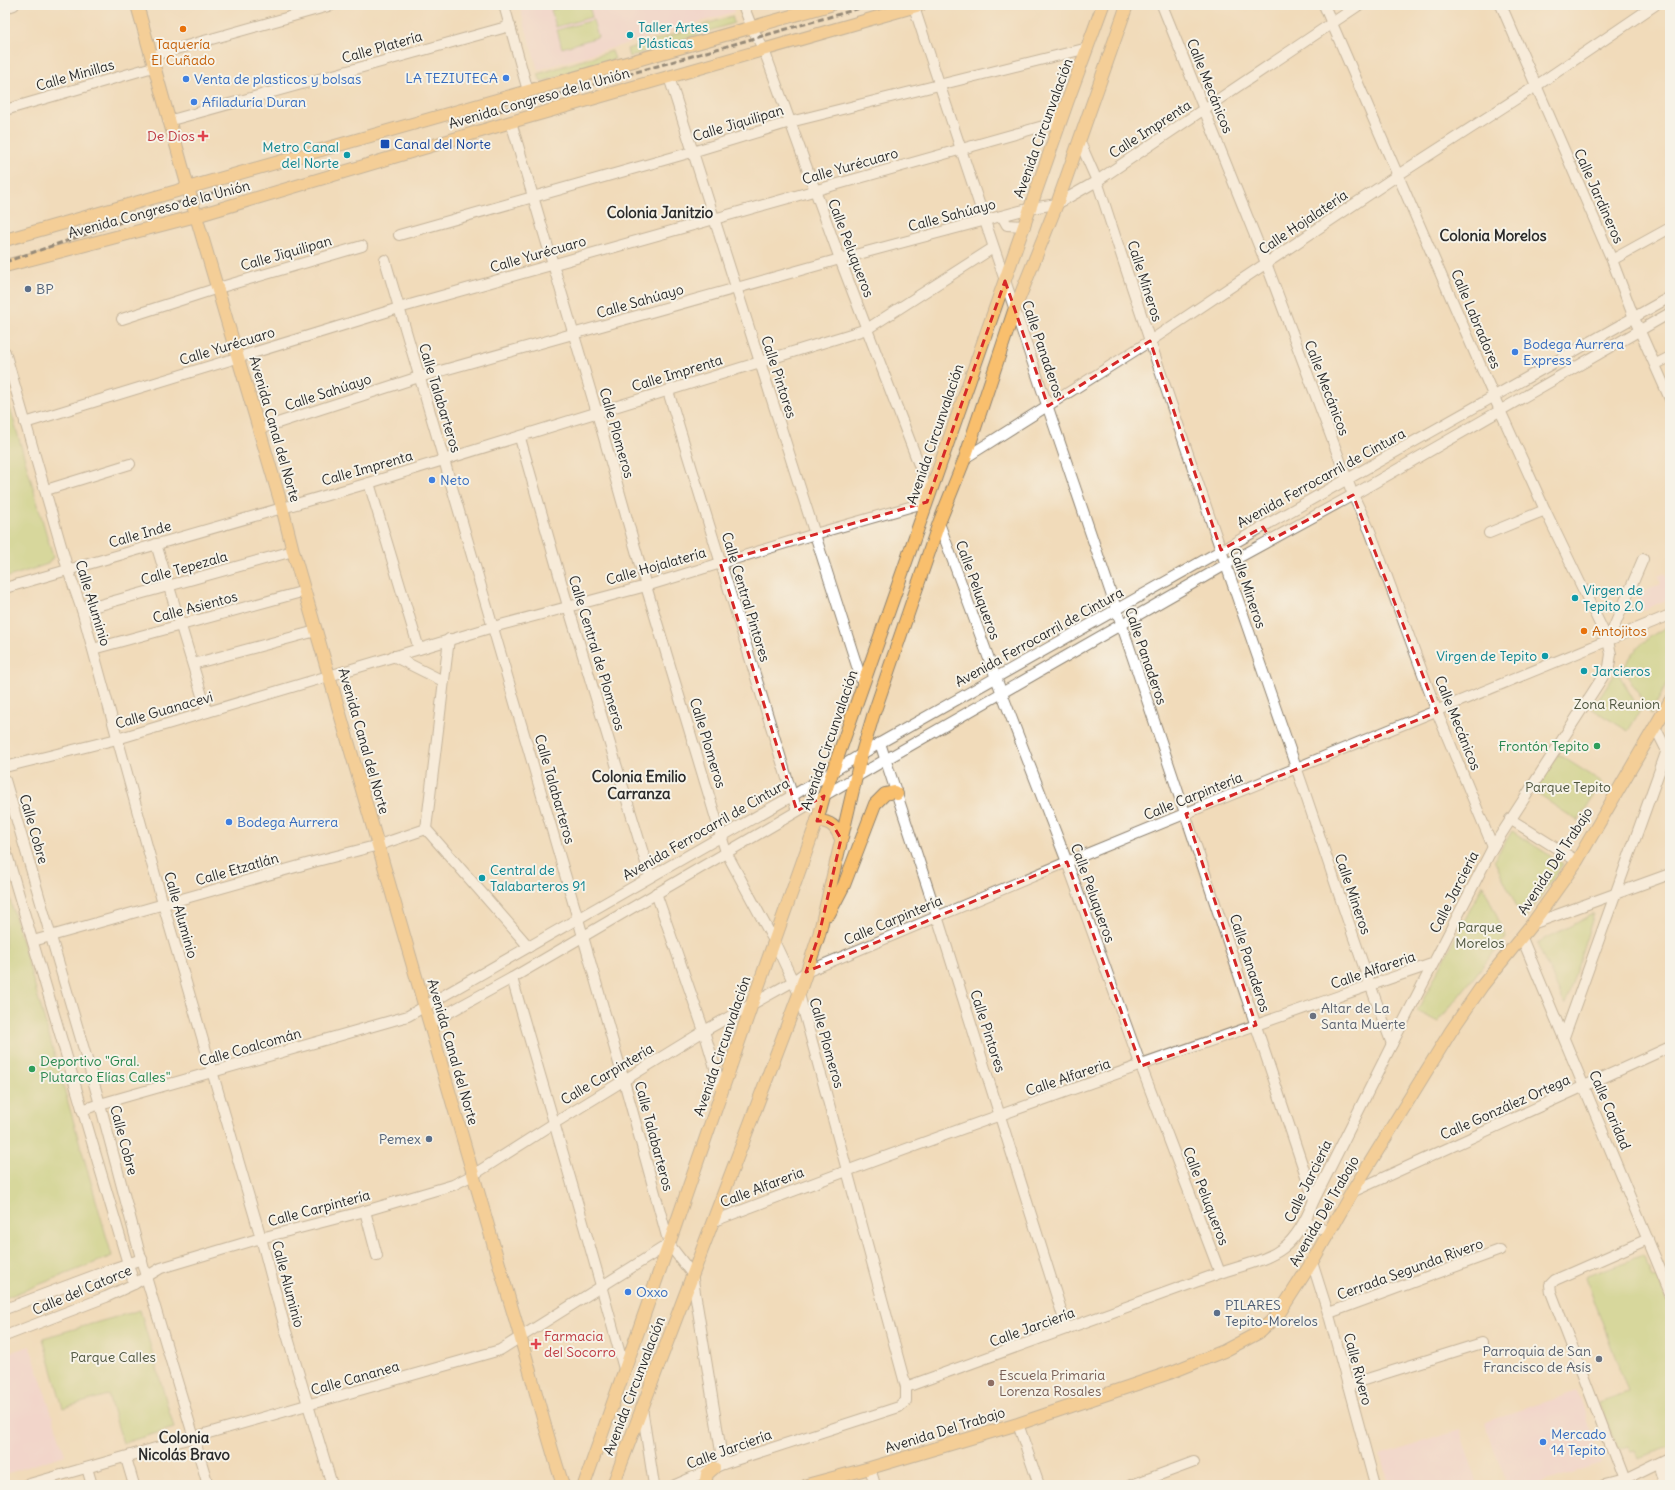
<svg xmlns="http://www.w3.org/2000/svg" width="1675" height="1490" viewBox="0 0 1675 1490" font-family="Delius,sans-serif">
  <style>
    .built { fill: #f3cfde }
    .green { fill: #b8d379; stroke: #727f52 }
    .lines { fill: none; stroke-linecap: round; stroke-linejoin: round }
    .minor-casing { stroke: #8e8372; stroke-width: 12 }
    .major-casing { stroke: #8e8372; stroke-width: 14 }
    .minor { stroke: #fff; stroke-width: 10 }
    .major { stroke: #f9bf6d; stroke-width: 12 }
    .rail { stroke: #2b2b2b; stroke-width: 3; stroke-dasharray: 6 3; stroke-linecap: butt }
    .marked { fill: none; stroke: #d62828; stroke-width: 3; stroke-dasharray: 8 5; stroke-linejoin: round }
    .food-dot { fill: #e8710a; stroke: #f7f3e8; stroke-width: 1.5 }
    .culture-dot { fill: #0f9aa8; stroke: #f7f3e8; stroke-width: 1.5 }
    .shop-dot { fill: #3f7fe0; stroke: #f7f3e8; stroke-width: 1.5 }
    .health-dot { fill: #e0444e; stroke: #f7f3e8; stroke-width: 1.5 }
    .transit-dot { fill: #1a4fb4; stroke: #f7f3e8; stroke-width: 1.5 }
    .service-dot { fill: #5c6f8a; stroke: #f7f3e8; stroke-width: 1.5 }
    .leisure-dot { fill: #2e9e5b; stroke: #f7f3e8; stroke-width: 1.5 }
    .worship-dot { fill: #6b7280; stroke: #f7f3e8; stroke-width: 1.5 }
    .education-dot { fill: #8d6e63; stroke: #f7f3e8; stroke-width: 1.5 }
    .labels { text-anchor: middle; dominant-baseline: central; stroke-width: 4; stroke-linejoin: round; paint-order: stroke }
    .culture-label { font-size: 14px; fill: #0d838f; stroke: #f7f3e8; text-anchor: start }
    .food-label { font-size: 14px; fill: #c56008; stroke: #f7f3e8 }
    .street-label { font-size: 14px; fill: #2b2b2b; stroke: #f7f3e8 }
    .shop-label { font-size: 14px; fill: #366cbe; stroke: #f7f3e8; text-anchor: start }
    .health-label { font-size: 14px; fill: #be3a42; stroke: #f7f3e8; text-anchor: end }
    .transit-label { font-size: 14px; fill: #164399; stroke: #f7f3e8; text-anchor: start }
    .service-label { font-size: 14px; fill: #4e5e75; stroke: #f7f3e8; text-anchor: start }
    .park-label { font-size: 14px; fill: #4e553e; stroke: #f7f3e8 }
    .leisure-label { font-size: 14px; fill: #27864d; stroke: #f7f3e8; text-anchor: end }
    .worship-label { font-size: 14px; fill: #5b616d; stroke: #f7f3e8; text-anchor: start }
    .education-label { font-size: 14px; fill: #785e54; stroke: #f7f3e8; text-anchor: start }
    .neighbourhood-label { font-size: 15px; font-weight: bold; fill: #2b2b2b; stroke: #f7f3e8 }
  </style>
  <rect width="100%" height="100%" fill="#f7f3e8"/>
  <filter id="ink" filterUnits="userSpaceOnUse"><feTurbulence type="fractalNoise" baseFrequency=".025" numOctaves="2"/><feDisplacementMap in="SourceGraphic" scale="8" xChannelSelector="R" yChannelSelector="G"/><feConvolveMatrix kernelMatrix="1 2 1 2 8 2 1 2 1" color-interpolation-filters="sRGB"/></filter>
  <filter id="wash" filterUnits="userSpaceOnUse"><feTurbulence type="fractalNoise" baseFrequency=".012" numOctaves="4" result="noise"/><feDisplacementMap in="SourceGraphic" scale="16" xChannelSelector="R" yChannelSelector="G"/><feGaussianBlur stdDeviation="0.9" result="paint"/><feColorMatrix in="noise" values="0 0 0 0 0 0 0 0 0 0 0 0 0 0 0 0 0 1.4 0 .05"/><feComposite in="paint" operator="in"/></filter>
  <g filter="url(#wash)">
    <rect width="100%" height="100%" fill="#f1dbba"/>
    <g class="built">
      <polygon points="519,5 732,5 734,12 538,70"/>
      <polygon points="1665,573 1669,581 1670,580 1670,598 1644,610 1637,595 1661,584 1658,576"/>
      <polygon points="30,1346 65,1455 5,1474 5,1354"/>
      <polygon points="1577,1391 1601,1463 1534,1485 1506,1485 1485,1422"/>
      <polygon points="1460,1430 1478,1485 1390,1485 1380,1455"/>
    </g>
    <g class="green">
      <polygon points="568,5 589,5 592,17 556,27 551,10"/>
      <polygon points="732,16 734,23 629,57 627,49"/>
      <polygon points="593,20 598,37 562,48 557,30"/>
      <polygon points="612,51 615,59 541,82 538,74"/>
      <polygon points="5,390 53,557 48,564 5,578"/>
      <path d="M 1670,625 L 1670,678 L 1651,714 L 1623,669 C 1635,647 1647,637 1670,625 Z"/>
      <polygon points="1617,671 1640,711 1628,731 1592,709"/>
      <polygon points="1558,754 1602,782 1578,821 1534,792"/>
      <polygon points="1512,831 1563,864 1524,921 1494,860"/>
      <polygon points="5,882 112,1256 5,1298"/>
      <polygon points="1483,885 1506,937 1438,1022 1417,1011"/>
      <polygon points="1594,914 1565,1005 1537,943"/>
      <polygon points="1644,1255 1652,1277 1657,1276 1670,1311 1670,1447 1638,1458 1635,1450 1631,1451 1628,1446 1619,1449 1617,1448 1599,1402 1628,1392 1586,1278 1587,1276"/>
      <polygon points="140,1310 174,1428 123,1443 108,1395 63,1408 43,1338"/>
    </g>
  </g>
  <g filter="url(#ink)">
    <g class="lines">
      <defs>
        <g id="minor">
          <polyline points="504,5 528,91"/>
          <polyline points="1162,5 1266,263 1353,495 1370,531 1437,712 1493,847"/>
          <polyline points="1324,5 1494,397 1545,510 1608,641"/>
          <polyline points="1501,5 1612,260 1634,318 1670,399"/>
          <path d="M 914,7 C 1002,277 1096,546 1186,816 C 1229,944 1271,1072 1314,1200"/>
          <polyline points="5,8 14,5"/>
          <polyline points="151,56 332,5"/>
          <polyline points="669,77 863,685"/>
          <polyline points="5,110 153,67"/>
          <polyline points="168,121 510,26"/>
          <polyline points="511,122 597,413 646,586 726,852 774,941 799,994 906,1387 906,1401 899,1407 723,1464 675,1485"/>
          <path d="M 1079,140 L 1097,181 C 1161,377 1228,572 1296,767 C 1328,859 1357,953 1392,1044"/>
          <polyline points="1002,216 1007,225 1025,226"/>
          <polyline points="399,235 692,152 790,122 1088,48"/>
          <polyline points="385,260 444,460 578,919 624,1081 669,1244 692,1274 723,1464"/>
          <polyline points="1612,260 1670,228"/>
          <polyline points="122,319 218,288 362,246"/>
          <polyline points="5,352 68,570 82,610 163,904 261,1238 285,1328 332,1485"/>
          <polyline points="1656,364 1670,357"/>
          <polyline points="668,391 797,811"/>
          <polyline points="25,423 399,308 1061,121"/>
          <polyline points="259,429 419,377 840,259 1031,208 1057,204 1097,181 1359,5"/>
          <polyline points="520,438 568,606 650,876"/>
          <polyline points="965,458 1150,341 1398,175 1536,86 1655,5"/>
          <polyline points="369,483 419,649"/>
          <polyline points="46,490 130,464"/>
          <polyline points="939,523 996,678 1067,862 1141,1066 1220,1273"/>
          <polyline points="1489,533 1545,510"/>
          <polyline points="156,544 207,712"/>
          <polyline points="5,588 369,483 867,329 993,248"/>
          <polyline points="82,610 293,551"/>
          <polyline points="449,639 426,829 529,947"/>
          <polyline points="93,649 305,591"/>
          <polyline points="393,656 443,681"/>
          <polyline points="193,664 316,631"/>
          <polyline points="1655,727 1669,755"/>
          <polyline points="880,743 937,916 1067,1329"/>
          <polyline points="5,767 117,739 493,627 646,586 815,534 927,502 921,470 840,259 764,50 752,28 743,5"/>
          <polyline points="5,780 100,1104 146,1277 208,1485"/>
          <polyline points="1510,819 1577,861"/>
          <polyline points="5,848 134,1284"/>
          <polyline points="656,893 704,1031 722,1091"/>
          <polyline points="1532,924 1670,874"/>
          <polyline points="1522,938 1670,1293"/>
          <polyline points="33,941 317,861 379,845 426,829"/>
          <path d="M 512,978 C 549,1108 589,1238 624,1369"/>
          <polyline points="430,1023 512,978 885,760 1225,565 1353,495 1670,313"/>
          <polyline points="1564,1037 1667,750"/>
          <polyline points="82,1110 100,1104 408,1016 792,796 880,743 1670,297"/>
          <polyline points="1352,1192 1670,1047"/>
          <polyline points="365,1211 377,1256"/>
          <path d="M 714,1221 C 951,1130 1192,1047 1432,964"/>
          <polyline points="1306,1221 1328,1232"/>
          <polyline points="1312,1262 1330,1319 1375,1485"/>
          <polyline points="5,1309 109,1270 142,1259"/>
          <polyline points="1329,1313 1500,1250"/>
          <polyline points="5,1336 106,1297 134,1284 161,1268 261,1238 365,1211 453,1185 473,1175 553,1124 704,1031 792,982 806,972 1067,862 1670,615"/>
          <polyline points="1348,1385 1482,1343"/>
          <path d="M 906,1387 L 1220,1273 C 1273,1256 1292,1256 1314,1200 L 1392,1044 L 1493,847 L 1609,667 L 1611,654 L 1608,641 L 1643,559"/>
          <polyline points="642,1408 654,1485"/>
          <polyline points="1018,1424 1039,1485"/>
          <polyline points="126,1458 134,1485"/>
          <polyline points="1659,1463 1666,1485"/>
          <polyline points="87,1468 92,1485"/>
          <polyline points="870,1468 875,1485"/>
          <polyline points="1623,1480 1551,1292 1550,1285 1555,1280 1648,1239"/>
          <polyline points="26,1485 500,1350 669,1244"/>
          <polyline points="1132,1485 1194,1462"/>
          <polyline points="1604,1485 1623,1480 1670,1457"/>
        </g>
        <g id="major">
          <path d="M 137,5 L 196,216 L 282,507 L 293,551 C 366,801 436,1052 510,1302 C 529,1363 543,1425 563,1485"/>
          <polyline points="5,240 830,5"/>
          <polyline points="5,266 196,216 511,122 920,5"/>
          <path d="M 817,821 C 831,821 836,827 841,839"/>
          <polyline points="829,914 844,885 875,804 885,794 894,792 897,794"/>
          <polyline points="584,1485 669,1244 752,1004 817,821 824,796 1068,100 1103,5"/>
          <polyline points="613,1485 799,994 819,935 861,756 873,716 939,523 965,458 1014,311 1057,204 1127,5"/>
          <polyline points="705,1485 707,1474 714,1468"/>
          <polyline points="807,1485 870,1468 1018,1424 1172,1372 1224,1351 1258,1333 1278,1315 1312,1262 1352,1192 1451,1031 1482,986 1532,924 1577,861 1670,701"/>
        </g>
      </defs>
      <use href="#minor" class="minor-casing"/>
      <use href="#major" class="major-casing"/>
      <use href="#minor" class="minor"/>
      <use href="#major" class="major"/>
      <g class="rail">
        <polyline points="489,114 871,5"/>
        <polyline points="5,262 174,204 236,186"/>
      </g>
    </g>
  </g>
  <path d="M0 0H1675V1490H0ZM 1005,281 L 1048,406 L 1150,341 L 1221,550 L 1263,527 L 1271,540 L 1353,495 L 1437,712 L 1186,814 L 1256,1025 L 1141,1066 L 1067,862 L 806,972 L 819,935 L 841,839 L 833,825 L 826,821 L 817,821 L 824,796 L 797,811 L 720,562 L 927,502 Z" fill="#f1dbba" fill-opacity=".55" fill-rule="evenodd"/>
  <path class="marked" d="M 1005,281 L 1048,406 L 1150,341 L 1221,550 L 1263,527 L 1271,540 L 1353,495 L 1437,712 L 1186,814 L 1256,1025 L 1141,1066 L 1067,862 L 806,972 L 819,935 L 841,839 L 833,825 L 826,821 L 817,821 L 824,796 L 797,811 L 720,562 L 927,502 Z"/>
  <g class="food-dot">
    <circle cx="183" cy="29" r="4"/>
    <circle cx="1584" cy="631" r="4"/>
  </g>
  <g class="culture-dot">
    <circle cx="630" cy="35" r="4"/>
    <circle cx="347" cy="155" r="4"/>
    <circle cx="1575" cy="598" r="4"/>
    <circle cx="1545" cy="656" r="4"/>
    <circle cx="1584" cy="671" r="4"/>
    <circle cx="482" cy="878" r="4"/>
  </g>
  <g class="shop-dot">
    <circle cx="506" cy="78" r="4"/>
    <circle cx="186" cy="79" r="4"/>
    <circle cx="194" cy="102" r="4"/>
    <circle cx="1515" cy="352" r="4"/>
    <circle cx="432" cy="480" r="4"/>
    <circle cx="229" cy="822" r="4"/>
    <circle cx="628" cy="1292" r="4"/>
    <circle cx="1543" cy="1442" r="4"/>
  </g>
  <g class="health-dot">
    <path d="M201 130h4v4h4v4h-4v4h-4v-4h-4v-4h4z"/>
    <path d="M534 1338h4v4h4v4h-4v4h-4v-4h-4v-4h4z"/>
  </g>
  <rect class="transit-dot" x="380" y="139" width="10" height="10" rx="2"/>
  <g class="service-dot">
    <circle cx="28" cy="289" r="4"/>
    <circle cx="429" cy="1139" r="4"/>
    <circle cx="1217" cy="1313" r="4"/>
  </g>
  <g class="leisure-dot">
    <circle cx="1597" cy="746" r="4"/>
    <circle cx="32" cy="1069" r="4"/>
  </g>
  <g class="worship-dot">
    <circle cx="1313" cy="1016" r="4"/>
    <circle cx="1599" cy="1359" r="4"/>
  </g>
  <circle class="education-dot" cx="991" cy="1383" r="4"/>
  <g class="labels">
    <g class="culture-label">
      <text x="638" y="27">Taller Artes<tspan x="638" dy="16">Plásticas</tspan></text>
      <text x="339" y="147" text-anchor="end">Metro Canal<tspan x="339" dy="16">del Norte</tspan></text>
      <text x="1583" y="590">Virgen de<tspan x="1583" dy="16">Tepito 2.0</tspan></text>
      <text x="1537" y="656" text-anchor="end">Virgen de Tepito</text>
      <text x="1592" y="671">Jarcieros</text>
      <text x="490" y="870">Central de<tspan x="490" dy="16">Talabarteros 91</tspan></text>
    </g>
    <g class="food-label">
      <text x="183" y="44">Taquería<tspan x="183" dy="16">El Cuñado</tspan></text>
      <text x="1592" y="631" text-anchor="start">Antojitos</text>
    </g>
    <g class="street-label">
      <text transform="translate(382 47) rotate(-16)">Calle Platería</text>
      <text transform="translate(75 75) rotate(-16)">Calle Minillas</text>
      <text transform="translate(1210 86) rotate(68)">Calle Mecánicos</text>
      <text transform="translate(539 98) rotate(-16)">Avenida Congreso de la Unión</text>
      <text transform="translate(738 123) rotate(-17)">Calle Jiquilipan</text>
      <text transform="translate(1043 128) rotate(-70)">Avenida Circunvalación</text>
      <text transform="translate(1150 129) rotate(-33)">Calle Imprenta</text>
      <text transform="translate(850 166) rotate(-16)">Calle Yurécuaro</text>
      <text transform="translate(1599 196) rotate(66)">Calle Jardineros</text>
      <text transform="translate(159 209) rotate(-15)">Avenida Congreso de la Unión</text>
      <text transform="translate(952 215) rotate(-15)">Calle Sahúayo</text>
      <text transform="translate(1303 222) rotate(-34)">Calle Hojalatería</text>
      <text transform="translate(851 248) rotate(69)">Calle Peluqueros</text>
      <text transform="translate(286 253) rotate(-16)">Calle Jiquilipan</text>
      <text transform="translate(538 254) rotate(-16)">Calle Yurécuaro</text>
      <text transform="translate(1145 281) rotate(72)">Calle Mineros</text>
      <text transform="translate(640 301) rotate(-16)">Calle Sahúayo</text>
      <text transform="translate(1476 319) rotate(67)">Calle Labradores</text>
      <text transform="translate(227 346) rotate(-17)">Calle Yurécuaro</text>
      <text transform="translate(1043 349) rotate(71)">Calle Panaderos</text>
      <text transform="translate(677 373) rotate(-17)">Calle Imprenta</text>
      <text transform="translate(779 377) rotate(72)">Calle Pintores</text>
      <text transform="translate(1327 388) rotate(69)">Calle Mecánicos</text>
      <text transform="translate(328 392) rotate(-18)">Calle Sahúayo</text>
      <text transform="translate(440 398) rotate(73)">Calle Talabarteros</text>
      <text transform="translate(275 429) rotate(74)">Avenida Canal del Norte</text>
      <text transform="translate(617 433) rotate(74)">Calle Plomeros</text>
      <text transform="translate(935 434) rotate(-71)">Avenida Circunvalación</text>
      <text transform="translate(367 468) rotate(-16)">Calle Imprenta</text>
      <text transform="translate(1321 478) rotate(-29)">Avenida Ferrocarril de Cintura</text>
      <text transform="translate(140 534) rotate(-16)">Calle Inde</text>
      <text transform="translate(656 566) rotate(-16)">Calle Hojalatería</text>
      <text transform="translate(184 568) rotate(-16)">Calle Tepezala</text>
      <text transform="translate(1248 588) rotate(71)">Calle Mineros</text>
      <text transform="translate(978 590) rotate(70)">Calle Peluqueros</text>
      <text transform="translate(746 597) rotate(73)">Calle Central Pintores</text>
      <text transform="translate(93 603) rotate(73)">Calle Aluminio</text>
      <text transform="translate(195 607) rotate(-15)">Calle Asientos</text>
      <text transform="translate(1039 637) rotate(-29)">Avenida Ferrocarril de Cintura</text>
      <text transform="translate(597 653) rotate(73)">Calle Central de Plomeros</text>
      <text transform="translate(1146 656) rotate(71)">Calle Panaderos</text>
      <text transform="translate(164 710) rotate(-16)">Calle Guanacevi</text>
      <text transform="translate(1458 723) rotate(68)">Calle Mecánicos</text>
      <text transform="translate(829 740) rotate(-71)">Avenida Circunvalación</text>
      <text transform="translate(364 741) rotate(74)">Avenida Canal del Norte</text>
      <text transform="translate(708 743) rotate(73)">Calle Plomeros</text>
      <text transform="translate(555 789) rotate(74)">Calle Talabarteros</text>
      <text transform="translate(1193 796) rotate(-22)">Calle Carpintería</text>
      <text transform="translate(34 829) rotate(74)">Calle Cobre</text>
      <text transform="translate(706 829) rotate(-30)">Avenida Ferrocarril de Cintura</text>
      <text transform="translate(1555 861) rotate(-57)">Avenida Del Trabajo</text>
      <text transform="translate(237 869) rotate(-16)">Calle Etzatlán</text>
      <text transform="translate(1454 892) rotate(-63)">Calle Jarciería</text>
      <text transform="translate(1093 893) rotate(70)">Calle Peluqueros</text>
      <text transform="translate(1353 894) rotate(71)">Calle Mineros</text>
      <text transform="translate(181 915) rotate(74)">Calle Aluminio</text>
      <text transform="translate(893 920) rotate(-23)">Calle Carpintería</text>
      <text transform="translate(1250 963) rotate(72)">Calle Panaderos</text>
      <text transform="translate(1373 970) rotate(-19)">Calle Alfareria</text>
      <text transform="translate(988 1031) rotate(72)">Calle Pintores</text>
      <text transform="translate(827 1043) rotate(74)">Calle Plomeros</text>
      <text transform="translate(722 1046) rotate(-71)">Avenida Circunvalación</text>
      <text transform="translate(250 1047) rotate(-16)">Calle Coalcomán</text>
      <text transform="translate(453 1052) rotate(74)">Avenida Canal del Norte</text>
      <text transform="translate(607 1074) rotate(-31)">Calle Carpintería</text>
      <text transform="translate(1068 1077) rotate(-19)">Calle Alfareria</text>
      <text transform="translate(1505 1107) rotate(-24)">Calle González Ortega</text>
      <text transform="translate(1610 1110) rotate(67)">Calle Caridad</text>
      <text transform="translate(654 1136) rotate(75)">Calle Talabarteros</text>
      <text transform="translate(124 1140) rotate(75)">Calle Cobre</text>
      <text transform="translate(1308 1181) rotate(-64)">Calle Jarciería</text>
      <text transform="translate(762 1187) rotate(-21)">Calle Alfareria</text>
      <text transform="translate(1206 1196) rotate(69)">Calle Peluqueros</text>
      <text transform="translate(319 1208) rotate(-15)">Calle Carpintería</text>
      <text transform="translate(1324 1211) rotate(-60)">Avenida Del Trabajo</text>
      <text transform="translate(1410 1269) rotate(-20)">Cerrada Segunda Rivero</text>
      <text transform="translate(288 1284) rotate(75)">Calle Aluminio</text>
      <text transform="translate(82 1290) rotate(-23)">Calle del Catorce</text>
      <text transform="translate(1032 1327) rotate(-20)">Calle Jarciería</text>
      <text transform="translate(1358 1369) rotate(75)">Calle Rivero</text>
      <text transform="translate(355 1378) rotate(-16)">Calle Cananea</text>
      <text transform="translate(634 1386) rotate(-69)">Avenida Circunvalación</text>
      <text transform="translate(945 1430) rotate(-17)">Avenida Del Trabajo</text>
      <text transform="translate(729 1449) rotate(-20)">Calle Jarciería</text>
    </g>
    <g class="shop-label">
      <text x="498" y="78" text-anchor="end">LA TEZIUTECA</text>
      <text x="194" y="79">Venta de plasticos y bolsas</text>
      <text x="202" y="102">Afiladuría Duran</text>
      <text x="1523" y="344">Bodega Aurrera<tspan x="1523" dy="16">Express</tspan></text>
      <text x="440" y="480">Neto</text>
      <text x="237" y="822">Bodega Aurrera</text>
      <text x="636" y="1292">Oxxo</text>
      <text x="1551" y="1434">Mercado<tspan x="1551" dy="16">14 Tepito</tspan></text>
    </g>
    <g class="health-label">
      <text x="195" y="136">De Dios</text>
      <text x="544" y="1336" text-anchor="start">Farmacia<tspan x="544" dy="16">del Socorro</tspan></text>
    </g>
    <g class="transit-label">
      <text x="394" y="144">Canal del Norte</text>
    </g>
    <g class="service-label">
      <text x="36" y="289">BP</text>
      <text x="421" y="1139" text-anchor="end">Pemex</text>
      <text x="1225" y="1305">PILARES<tspan x="1225" dy="16">Tepito-Morelos</tspan></text>
    </g>
    <g class="park-label">
      <text x="1617" y="704">Zona Reunion</text>
      <text x="1568" y="787">Parque Tepito</text>
      <text x="1480" y="927">Parque<tspan x="1480" dy="16">Morelos</tspan></text>
      <text x="113" y="1357">Parque Calles</text>
    </g>
    <g class="leisure-label">
      <text x="1589" y="746">Frontón Tepito</text>
      <text x="40" y="1061" text-anchor="start">Deportivo "Gral.<tspan x="40" dy="16">Plutarco Elías Calles"</tspan></text>
    </g>
    <g class="worship-label">
      <text x="1321" y="1008">Altar de La<tspan x="1321" dy="16">Santa Muerte</tspan></text>
      <text x="1591" y="1351" text-anchor="end">Parroquia de San<tspan x="1591" dy="16">Francisco de Asís</tspan></text>
    </g>
    <g class="education-label">
      <text x="999" y="1375">Escuela Primaria<tspan x="999" dy="16">Lorenza Rosales</tspan></text>
    </g>
    <g class="neighbourhood-label">
      <text x="660" y="212">Colonia Janitzio</text>
      <text x="1493" y="235">Colonia Morelos</text>
      <text x="639" y="776">Colonia Emilio<tspan x="639" dy="17">Carranza</tspan></text>
      <text x="184" y="1437">Colonia<tspan x="184" dy="17">Nicolás Bravo</tspan></text>
    </g>
  </g>
  <rect width="1675" height="1490" fill="none" stroke="#f7f3e8" stroke-width="20"/>
</svg>
